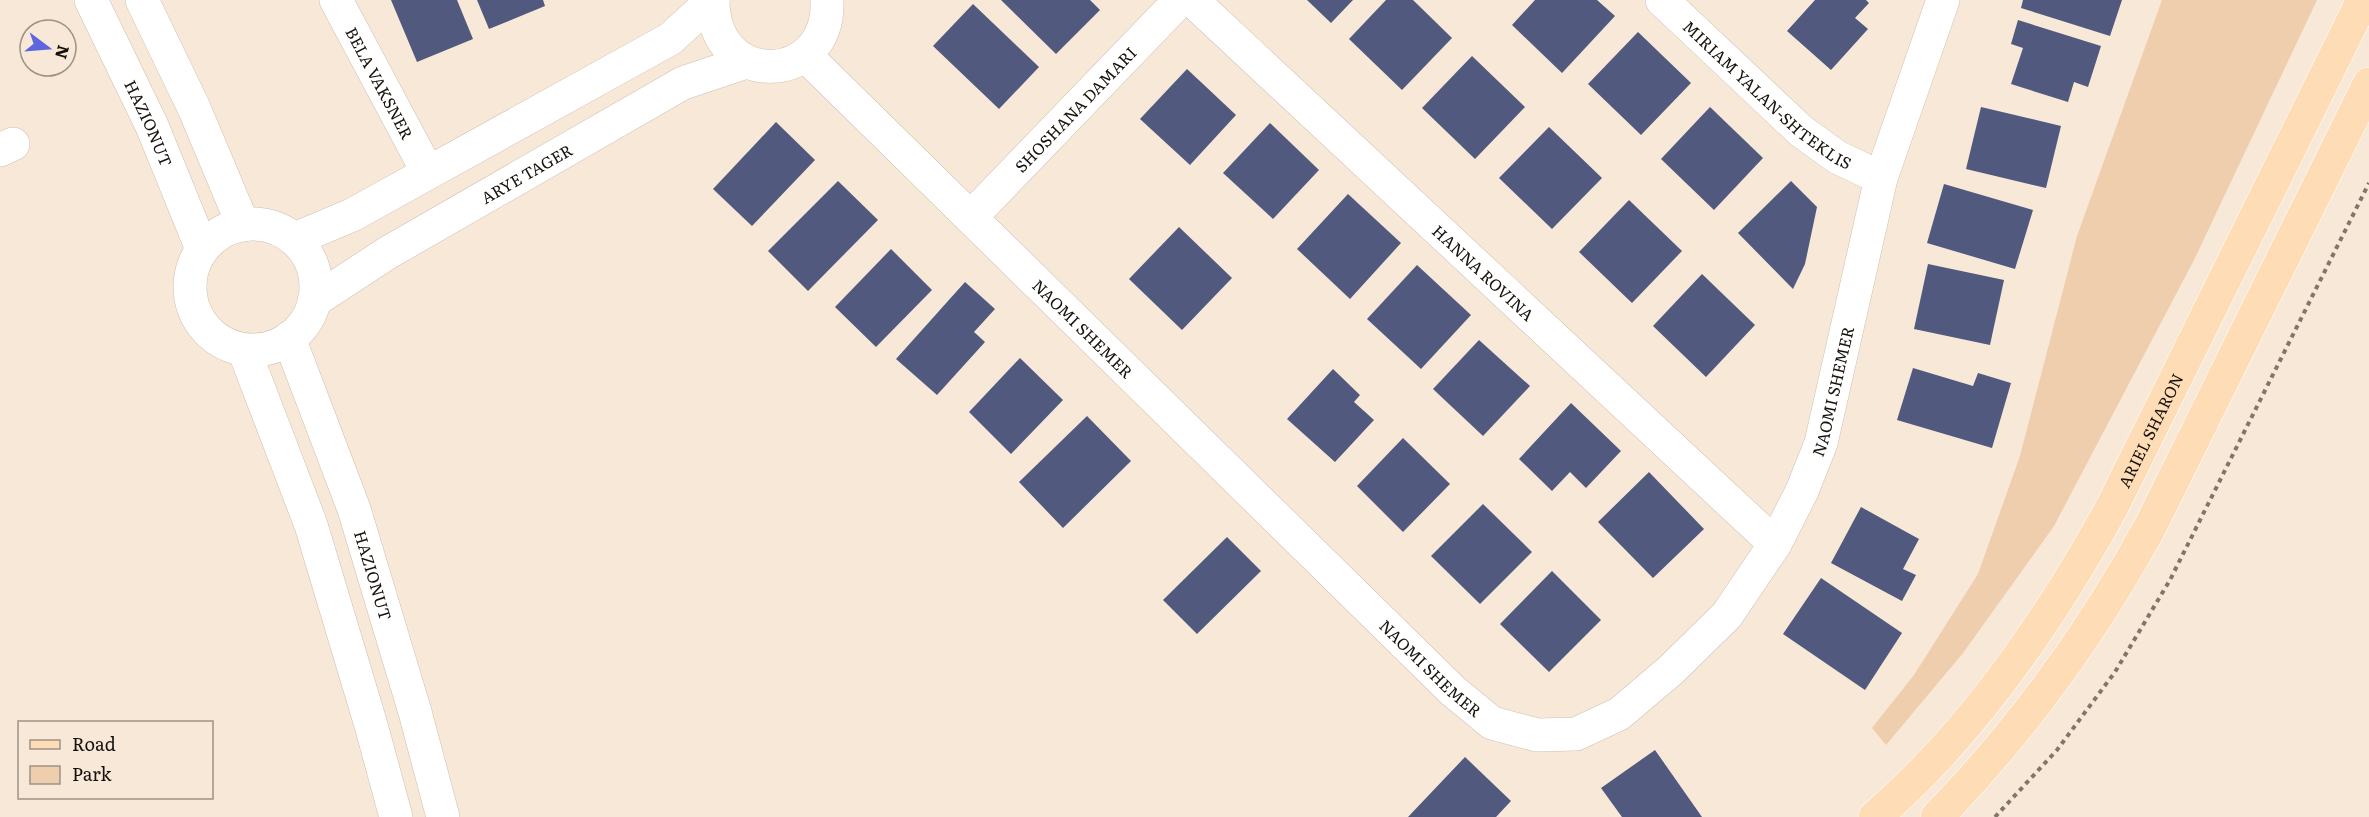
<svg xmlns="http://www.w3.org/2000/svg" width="2369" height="817" viewBox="0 0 2369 817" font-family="Literata,serif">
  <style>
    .green { fill: #eeceac }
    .building { fill: #52597f }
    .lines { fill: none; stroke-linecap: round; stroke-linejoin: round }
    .minor-casing { stroke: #cfc0b1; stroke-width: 34 }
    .major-casing { stroke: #fff; stroke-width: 34 }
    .path { stroke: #80766c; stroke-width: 4; stroke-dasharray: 4.5 4.5; stroke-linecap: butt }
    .minor { stroke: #fff; stroke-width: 33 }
    .major { stroke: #fedcb6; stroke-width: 33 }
    .labels { text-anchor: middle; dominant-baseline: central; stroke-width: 6; stroke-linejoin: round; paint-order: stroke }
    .street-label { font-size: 16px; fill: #16110b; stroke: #f7e8d8 }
  </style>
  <rect width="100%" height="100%" fill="#f7e8d8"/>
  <polygon class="green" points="2162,0 2317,0 2194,260 2054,526 1963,653 1886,745 1872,728 1914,675 1978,574 2020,456 2077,236"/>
  <g class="building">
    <polygon points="391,0 457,0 473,39 417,62"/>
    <polygon points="477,0 543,0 545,6 489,29"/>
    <polygon points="1001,0 1090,0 1100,10 1056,54"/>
    <polygon points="1307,0 1353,0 1331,23"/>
    <polygon points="1386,0 1413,0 1452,38 1402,90 1349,39"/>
    <polygon points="1535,0 1597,0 1615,16 1562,73 1512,25"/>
    <polygon points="1815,0 1866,0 1869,3 1855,18 1868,29 1831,70 1787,31"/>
    <polygon points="2023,0 2122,0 2110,36 2021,8"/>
    <polygon points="973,4 1039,67 999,109 933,46"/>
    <polygon points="2018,20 2101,46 2088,87 2074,82 2068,102 2011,84 2023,48 2011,44"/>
    <polygon points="1638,32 1691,83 1641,135 1588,84"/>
    <polygon points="1472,56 1525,107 1475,159 1422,108"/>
    <polygon points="1187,69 1236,115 1190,165 1140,119"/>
    <polygon points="1710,107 1763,158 1714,210 1661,159"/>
    <polygon points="1981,107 2061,126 2046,188 1966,169"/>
    <polygon points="776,122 815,160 752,226 713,189"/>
    <polygon points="1270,123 1319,170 1273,219 1223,173"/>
    <polygon points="1549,127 1602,178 1552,229 1499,178"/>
    <polygon points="838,181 878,220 808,291 768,251"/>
    <polygon points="1791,181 1817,207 1805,264 1793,289 1738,233"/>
    <polygon points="1944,184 2033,210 2015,269 1927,243"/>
    <polygon points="1348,194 1401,243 1350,299 1297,249"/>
    <polygon points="1629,200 1682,251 1632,303 1579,252"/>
    <polygon points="1179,227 1232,278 1182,330 1129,279"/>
    <polygon points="891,249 932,290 876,347 835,307"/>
    <polygon points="1928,264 2004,280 1990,345 1914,329"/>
    <polygon points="1417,265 1471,315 1421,369 1367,319"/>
    <polygon points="1702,274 1755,325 1706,377 1653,326"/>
    <polygon points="965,282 995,309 974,332 985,342 937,395 896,359"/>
    <polygon points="1479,340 1530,386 1483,436 1433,389"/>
    <polygon points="1020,358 1063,400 1011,454 969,412"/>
    <polygon points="1913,368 1973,386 1978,373 2011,383 1992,448 1897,420"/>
    <polygon points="1333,369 1360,395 1354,402 1374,420 1335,462 1287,419"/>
    <polygon points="1571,403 1621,451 1586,488 1570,472 1552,491 1519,459"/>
    <polygon points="1087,416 1131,461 1063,528 1019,482"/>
    <polygon points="1403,438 1450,484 1403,532 1357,486"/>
    <polygon points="1649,472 1704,529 1653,578 1598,522"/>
    <polygon points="1483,504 1532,552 1480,604 1431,556"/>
    <polygon points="1861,507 1919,539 1903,569 1916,575 1902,601 1831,563"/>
    <polygon points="1227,537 1261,571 1197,634 1163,600"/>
    <polygon points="1552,571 1601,620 1549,672 1500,624"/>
    <polygon points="1821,578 1902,633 1865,690 1783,634"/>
    <polygon points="1655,750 1702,817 1622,817 1601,788"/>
    <polygon points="1465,757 1511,801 1496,817 1408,817"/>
  </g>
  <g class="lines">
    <defs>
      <g id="minor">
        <path id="s1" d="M 91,0 L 152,126 L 202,249"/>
        <polyline points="142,0 194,108 243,225"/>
        <path id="s2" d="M 336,0 L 425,167"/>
        <path d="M 713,0 C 713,91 831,86 827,0"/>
        <path id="s3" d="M 1192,0 L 1775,544"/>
        <path id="s4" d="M 1662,0 L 1801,131 L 1837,157 L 1881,178"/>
        <path id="s5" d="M 805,55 L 1453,691 L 1492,723 L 1537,735 L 1576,734 L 1619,714 L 1671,670 L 1727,615 L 1775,544 L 1802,491 L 1821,443 L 1881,178 L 1943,0"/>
        <polyline points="0,150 13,144"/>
        <path id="s6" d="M 971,217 L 1180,0"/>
        <circle cx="253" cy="287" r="63"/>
        <polyline points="295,239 352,215 670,39 713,0"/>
        <path id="s7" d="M 314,301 L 389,252 L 683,83 L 746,62"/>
        <path id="s8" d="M 289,338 L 354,509 L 415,712 L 443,817"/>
        <polyline points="244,350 311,525 371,725 396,817"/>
      </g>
      <g id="major">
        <path id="s9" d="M 1875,817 C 1973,733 2050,620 2112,507 L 2363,0"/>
        <path d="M 1937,817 C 2021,731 2092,633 2150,527 L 2369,84"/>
      </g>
    </defs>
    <use href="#minor" class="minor-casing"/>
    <use href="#major" class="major-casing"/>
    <polyline class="path" points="1995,817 2057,750 2115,672 2170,580 2369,183"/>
    <use href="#minor" class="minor"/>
    <use href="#major" class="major"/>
  </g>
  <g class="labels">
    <g class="street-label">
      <text stroke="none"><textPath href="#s2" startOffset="94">BELA VAKSNER</textPath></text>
      <text stroke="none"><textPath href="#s4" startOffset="142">MIRIAM YALAN-SHTEKLIS</textPath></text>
      <text stroke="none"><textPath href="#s6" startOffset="150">SHOSHANA DAMARI</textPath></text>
      <text stroke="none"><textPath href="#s1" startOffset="136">HAZIONUT</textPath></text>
      <text stroke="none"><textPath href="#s7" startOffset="248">ARYE TAGER</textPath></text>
      <text stroke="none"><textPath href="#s3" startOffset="399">HANNA ROVINA</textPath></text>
      <text stroke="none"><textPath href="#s5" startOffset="390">NAOMI SHEMER</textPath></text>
      <text stroke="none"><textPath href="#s5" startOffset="1488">NAOMI SHEMER</textPath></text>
      <text stroke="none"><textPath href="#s9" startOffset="478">ARIEL SHARON</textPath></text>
      <text stroke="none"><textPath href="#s8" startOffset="252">HAZIONUT</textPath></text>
      <text stroke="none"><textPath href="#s5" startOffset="876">NAOMI SHEMER</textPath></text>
    </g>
  </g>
  <rect x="18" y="721" width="195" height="78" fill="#f7e8d8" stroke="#9d9286" stroke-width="1.5"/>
  <rect x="30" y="740" width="30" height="9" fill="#fedcb6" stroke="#9d9286" stroke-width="1.5"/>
  <text x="72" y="751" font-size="18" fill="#16110b">Road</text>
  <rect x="30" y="766" width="30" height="18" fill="#eeceac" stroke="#9d9286" stroke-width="1.5"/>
  <text x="72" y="781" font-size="18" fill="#16110b">Park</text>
  <g transform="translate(48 48) rotate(106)"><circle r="28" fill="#f7e8d8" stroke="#9d9286" stroke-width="1.5"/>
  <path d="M0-4.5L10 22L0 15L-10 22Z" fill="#5d66de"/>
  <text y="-9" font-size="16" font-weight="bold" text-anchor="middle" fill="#16110b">N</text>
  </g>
</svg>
